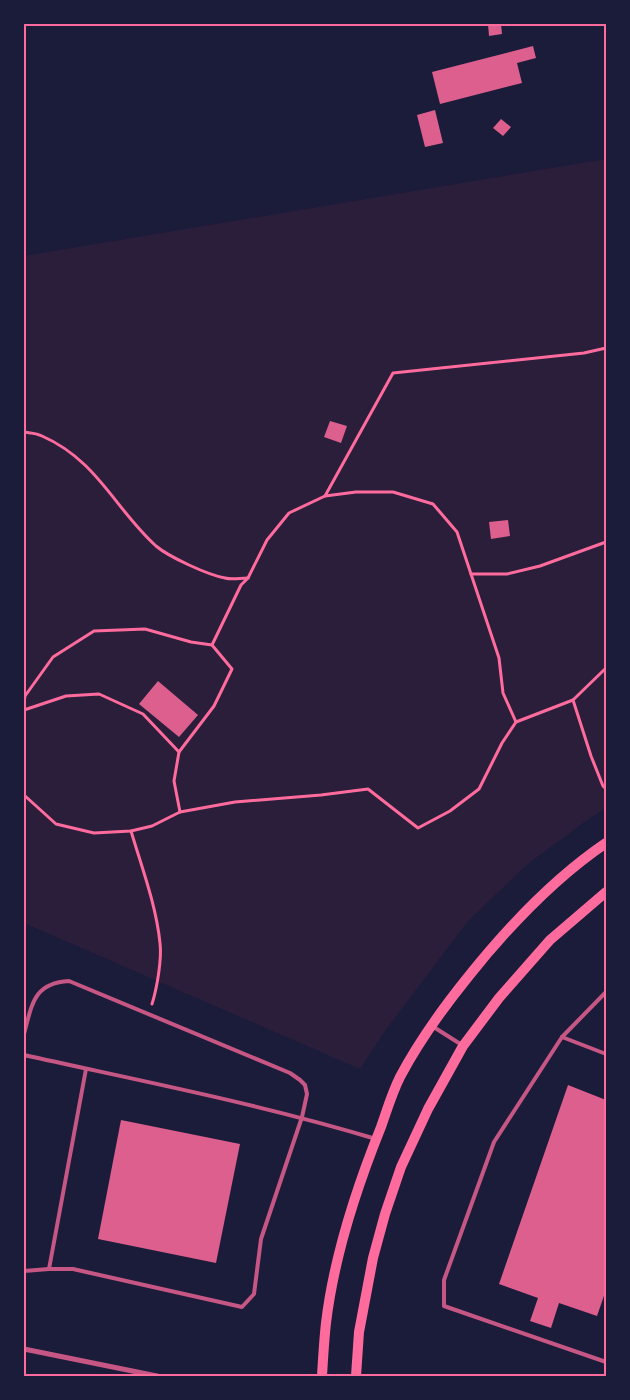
<svg xmlns="http://www.w3.org/2000/svg" width="630" height="1400" viewBox="0 0 630 1400" font-family="Montserrat,sans-serif">
  <style>
    .green { fill: #2a1e3b }
    .building { fill: #dd5f8e }
    .lines { fill: none; stroke-linecap: round; stroke-linejoin: round }
    .path { stroke: #ff6b9d; stroke-width: 3 }
    .service { stroke: #c65784; stroke-width: 4 }
    .minor { stroke: #c65784; stroke-width: 5 }
    .secondary { stroke: #ff6b9d; stroke-width: 10 }
    .neatline { fill: none; stroke: #ff6b9d; stroke-width: 2 }
  </style>
  <rect width="100%" height="100%" fill="#1b1b3a"/>
  <polygon class="green" points="606,159 606,808 586,821 529,863 468,921 385,1031 360,1069 24,923 24,256"/>
  <g class="building">
    <polygon points="488,24 501,24 502,34 489,36"/>
    <polygon points="533,46 536,58 517,63 522,83 440,104 432,72"/>
    <polygon points="435,110 443,143 425,147 417,115"/>
    <polygon points="501,119 511,127 503,136 493,128"/>
    <polygon points="330,421 347,426 341,443 324,437"/>
    <polygon points="508,520 510,536 491,539 489,522"/>
    <polygon points="158,681 198,715 179,737 139,704"/>
    <polygon points="568,1085 606,1100 606,1290 597,1316 559,1303 551,1328 530,1321 538,1298 499,1284"/>
    <polygon points="121,1120 240,1144 216,1263 98,1239"/>
  </g>
  <g class="lines">
    <g class="path">
      <path d="M 24,432 C 30,433 37,433 42,436 C 97,460 115,509 156,546 C 169,557 208,575 225,578 C 232,580 240,578 248,578"/>
      <polyline points="471,574 507,574 540,566 606,542"/>
      <polyline points="212,645 241,585 248,578 267,540 289,513 325,496"/>
      <polyline points="573,700 591,756 603,786 606,789"/>
      <polyline points="24,703 25,696 53,657 94,631 145,629 191,642 212,645 232,669 214,706 179,752"/>
      <polyline points="24,710 66,696 99,694 143,714 179,752 174,781 180,812"/>
      <polyline points="516,722 503,693 499,658 457,532 433,504 393,492 356,492 325,496 393,373 584,353 606,348"/>
      <polyline points="24,795 56,824 94,833 131,831 152,826 180,812 235,802 321,795 368,789 418,828 450,811 479,789 502,743 516,722 573,700 606,668"/>
      <path d="M 131,831 C 142,868 156,905 160,943 C 162,959 157,988 152,1004"/>
    </g>
    <g class="service">
      <polyline points="606,992 562,1037 494,1142 444,1280 444,1306 606,1362"/>
      <polyline points="432,1026 462,1045"/>
      <path d="M 24,1034 C 32,1005 33,983 69,981 L 290,1073 L 300,1080 L 305,1085 L 307,1094 L 302,1117 L 261,1239 L 254,1294 L 242,1307 L 73,1269 L 49,1269 L 24,1271"/>
      <polyline points="562,1037 606,1054"/>
      <path d="M 24,1055 C 141,1081 260,1104 376,1139"/>
      <polyline points="49,1269 86,1069"/>
    </g>
    <polyline class="minor" points="24,1349 157,1376"/>
    <g class="secondary">
      <path d="M 322,1376 C 323,1359 324,1341 326,1323 C 334,1256 356,1189 381,1127 C 387,1110 392,1093 400,1077 C 419,1041 443,1008 468,977 C 508,927 553,879 606,843"/>
      <polyline points="356,1376 359,1332 373,1258 385,1214 401,1167 428,1109 463,1046 499,998 550,940 606,892"/>
    </g>
  </g>
  <rect width="630" height="1400" fill="none" stroke="#1b1b3a" stroke-width="50"/>
  <rect x="25" y="25" width="580" height="1350" class="neatline"/>
</svg>
